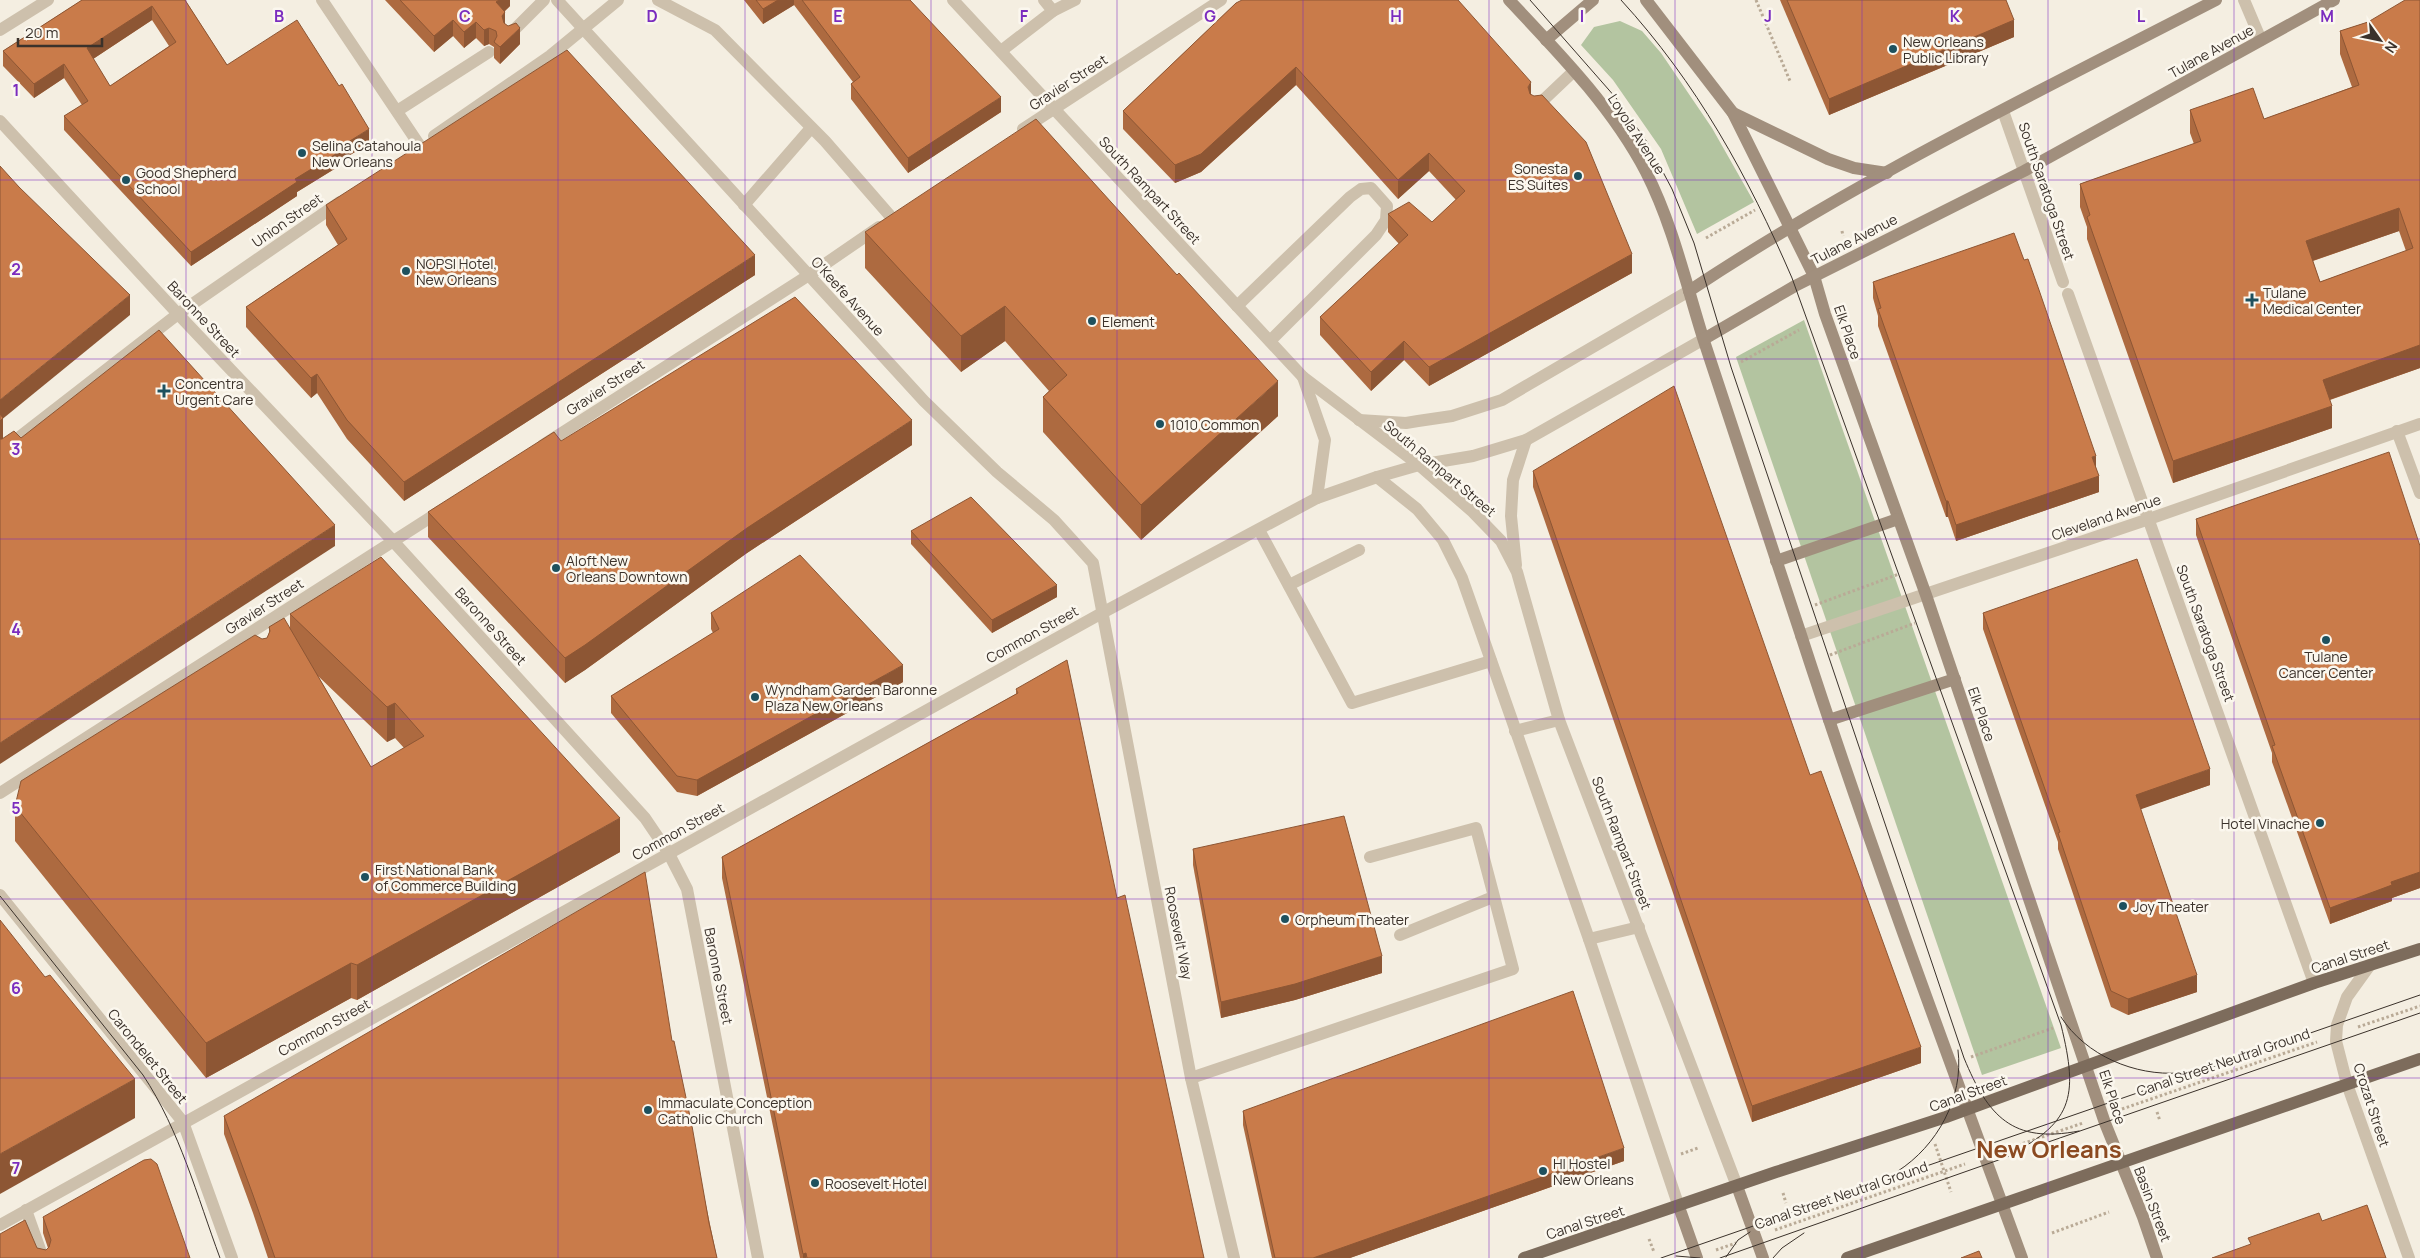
<svg xmlns="http://www.w3.org/2000/svg" width="2420" height="1258" viewBox="0 0 2420 1258" font-family="Manrope,sans-serif">
  <style>
    .green { fill: #b3c4a0 }
    .lines { fill: none; stroke-linecap: round; stroke-linejoin: round }
    .path { stroke: #b9aa96; stroke-width: 3; stroke-dasharray: 2.5 2.5; stroke-linecap: butt }
    .lane { stroke: #cdc0ac; stroke-width: 12 }
    .street { stroke: #cdc0ac; stroke-width: 12 }
    .secondary { stroke: #a18f7d; stroke-width: 12 }
    .primary { stroke: #7d6c5c; stroke-width: 12 }
    .tram { stroke: #3b322b; stroke-width: 1 }
    .wall { fill: #ad6a40; fill-rule: evenodd }
    .shaded-wall { fill: #8d5634 }
    .building { fill: #c97b4a; stroke: #8d5634; fill-rule: evenodd }
    .grid { fill: none; stroke: #7b2cbf; stroke-width: 1; stroke-opacity: 0.55 }
    .poi-dot { fill: #1e515e; stroke: #fbf7ee; stroke-width: 2 }
    .labels { text-anchor: middle; dominant-baseline: central; stroke-width: 5; stroke-linejoin: round; paint-order: stroke }
    .poi-label { font-size: 14px; fill: #3b322b; stroke: #fbf7ee; text-anchor: start }
    .street-label { font-size: 14px; fill: #3b322b; stroke: #fbf7ee }
    .town-label { font-size: 24px; font-weight: bold; fill: #8c4a21; stroke: #fbf7ee }
    .grid-label { font-size: 16px; text-anchor: middle; font-weight: bold; fill: #7b2cbf; stroke: #fbf7ee; stroke-width: 5; stroke-linejoin: round; paint-order: stroke }
  </style>
  <rect width="100%" height="100%" fill="#f4eee1"/>
  <g class="green">
    <polygon points="1620,21 1642,31 1661,53 1712,128 1754,202 1697,234 1661,149 1613,80 1581,45 1594,27"/>
    <polygon points="1804,320 2061,1048 1982,1075 1736,357"/>
  </g>
  <g class="lines">
    <g class="path">
      <polyline points="1756,0 1790,81"/>
      <polyline points="1842,231 1843,236"/>
      <polyline points="1706,238 1755,210"/>
      <polyline points="1741,362 1799,330"/>
      <polyline points="1815,605 1899,574"/>
      <polyline points="1830,655 1915,623"/>
      <polyline points="2358,1027 2420,1006"/>
      <polyline points="1971,1057 2053,1028"/>
      <polyline points="2122,1109 2317,1042"/>
      <polyline points="2157,1112 2160,1121"/>
      <polyline points="1935,1144 1951,1192"/>
      <polyline points="2004,1150 2083,1123"/>
      <polyline points="1681,1154 1698,1148"/>
      <polyline points="1783,1193 1786,1203"/>
      <polyline points="1775,1230 1965,1164"/>
      <polyline points="2052,1233 2109,1212"/>
      <polyline points="1649,1239 1654,1252"/>
      <polyline points="1716,1250 1736,1243"/>
    </g>
    <g class="lane">
      <polyline points="322,0 420,146"/>
      <polyline points="658,0 715,30 825,141 892,218"/>
      <polyline points="2244,0 2261,40"/>
      <polyline points="1053,11 1075,0"/>
      <polyline points="510,34 544,0"/>
      <polyline points="1001,51 1053,11 1044,0"/>
      <polyline points="1536,107 1574,71"/>
      <polyline points="397,111 489,52"/>
      <polyline points="744,205 811,128"/>
      <polyline points="1237,306 1350,197 1361,189 1371,188 1387,206 1386,220 1376,235 1270,341"/>
      <polyline points="1259,530 1352,703 1491,661"/>
      <polyline points="1289,585 1359,550"/>
      <polyline points="1515,731 1559,720"/>
      <polyline points="1400,935 1493,897"/>
      <polyline points="1589,939 1639,927"/>
      <polyline points="1191,1078 1513,969 1476,828 1370,857"/>
      <polyline points="26,1210 43,1258"/>
    </g>
    <g class="street">
      <polyline points="557,0 924,401 997,472 1054,520 1093,563 1191,1078 1234,1258"/>
      <polyline points="953,0 1303,377 1419,465 1473,512 1501,541 1517,572 1559,720 1737,1186"/>
      <polyline points="0,30 48,0"/>
      <polyline points="2003,111 2063,282"/>
      <polyline points="0,121 178,314 393,541 645,818 668,852 687,889 758,1258"/>
      <polyline points="1023,129 1221,0"/>
      <polyline points="434,136 550,56 618,0"/>
      <polyline points="2068,294 2314,983"/>
      <polyline points="1303,377 1325,440 1317,498"/>
      <polyline points="1359,420 1406,423 1418,421 1452,416 1502,400 1689,291"/>
      <polyline points="2397,431 2420,493"/>
      <polyline points="543,445 809,275 879,227"/>
      <polyline points="0,452 178,314 340,202"/>
      <polyline points="1377,477 1417,509 1443,540 1462,578 1589,939 1679,1207"/>
      <polyline points="1516,565 1511,516 1513,480 1526,440"/>
      <polyline points="1801,636 2149,519 2420,424"/>
      <polyline points="0,793 442,510"/>
      <polyline points="0,895 183,1122 232,1258"/>
      <polyline points="2370,965 2347,997 2337,1025 2336,1041 2347,1084 2409,1258"/>
      <polyline points="0,1225 1102,613 1317,498 1377,477 1419,465 1473,456 1526,440 1704,339"/>
    </g>
    <g class="secondary">
      <path d="M 1509,0 C 1559,53 1612,107 1646,172 C 1673,225 1686,284 1704,341 C 1736,439 1769,537 1801,635 C 1869,845 1946,1051 2022,1258"/>
      <polyline points="1646,0 1733,113 1814,276 1825,314 1926,595 2105,1123 2143,1217 2157,1258"/>
      <polyline points="1546,40 1593,0"/>
      <polyline points="1733,113 1828,159 1854,168 1887,173"/>
      <path d="M 1689,291 C 1856,180 2038,92 2216,0"/>
      <polyline points="1704,339 1795,286 2024,171 2334,0"/>
      <polyline points="1776,561 1898,519"/>
      <polyline points="1829,720 1955,679"/>
      <polyline points="1737,1186 1763,1258"/>
      <polyline points="1679,1207 1697,1258"/>
    </g>
    <g class="primary">
      <polyline points="1524,1258 1776,1172 1946,1117 2314,983 2420,949"/>
      <polyline points="1847,1258 2420,1059"/>
    </g>
    <g class="tram">
      <path d="M 1530,0 L 1616,98 L 1647,142 L 1672,189 L 1694,243 L 1731,367 L 1964,1058 C 1988,1116 2012,1144 2079,1131"/>
      <path d="M 1621,0 C 1697,83 1748,176 1792,278 L 2061,1025 C 2079,1098 2073,1124 2003,1158"/>
      <path d="M 0,896 L 143,1075 C 180,1131 197,1196 220,1258"/>
      <path d="M 2061,1017 C 2086,1056 2135,1076 2179,1073"/>
      <polyline points="2031,1148 2420,1013"/>
      <path d="M 1898,1171 C 1937,1146 1964,1098 1958,1050"/>
      <polyline points="1676,1256 1700,1258"/>
      <polyline points="1726,1257 1738,1240 1750,1232"/>
      <polyline points="1661,1258 2420,995"/>
      <polyline points="1720,1258 2010,1156"/>
      <polyline points="1773,1258 1782,1248 1804,1233"/>
    </g>
  </g>
  <g class="wall">
    <path d="M 82,0 L 185,0 L 227,65 L 369,143 L 336,164 L 336,168 L 297,192 L 297,196 L 191,266 L 64,130 L 64,116 L 82,105 L 64,78 L 34,98 L 3,66 L 3,51 ZM 152,20 L 169,46 L 110,86 L 93,59 Z"/>
    <polygon points="385,0 510,0 510,6 505,11 505,24 520,44 500,64 494,58 494,47 489,44 484,46 476,38 464,48 453,36 434,52"/>
    <polygon points="744,0 910,0 1001,112 908,173 851,99 851,84 853,82 794,5 763,24"/>
    <polygon points="1780,0 2006,0 2014,37 1829,115"/>
    <path d="M 2420,0 L 2420,368 L 2330,400 L 2332,428 L 2173,483 L 2087,239 L 2087,227 L 2080,207 L 2080,184 L 2194,144 L 2190,133 L 2190,110 L 2264,119 L 2352,87 L 2340,54 L 2340,31 L 2368,22 ZM 2399,231 L 2406,251 L 2320,282 L 2313,261 Z"/>
    <polygon points="1236,3 1531,94 1632,273 1429,386 1404,360 1371,391 1320,335 1320,317 1399,244 1388,232 1388,214 1432,222 1456,200 1429,171 1398,199 1296,85 1201,172 1175,183 1123,129 1123,111"/>
    <polygon points="326,205 755,275 404,501 347,439 317,393 311,398 246,327 246,307 338,245 326,225"/>
    <polygon points="865,232 1278,416 1141,540 1043,432 1043,397 1049,391 1005,341 961,372 865,268"/>
    <polygon points="1873,282 2096,468 2099,492 1956,541 1948,517 1946,517 1878,326 1878,316 1873,298"/>
    <polygon points="561,441 912,445 747,553 585,670 565,683 428,537 428,512"/>
    <polygon points="1533,471 1921,1063 1752,1122 1533,487"/>
    <polygon points="2196,519 2420,546 2420,888 2392,898 2392,901 2330,924 2272,762 2272,753 2196,535"/>
    <polygon points="911,531 1057,597 992,633 911,544"/>
    <polygon points="711,613 903,682 697,796 677,792 611,713 611,696 713,633 711,629"/>
    <polygon points="1983,613 2210,785 2140,809 2197,992 2128,1015 2111,1007 2058,849 2058,842 1983,629"/>
    <path d="M 290,614 L 620,852 L 357,1000 L 351,998 L 206,1078 L 15,841 L 15,806 L 262,639 L 267,638 L 269,633 L 269,627 L 290,628 ZM 318,676 L 387,742 L 395,738 L 404,748 L 371,767 Z"/>
    <polygon points="1016,689 1117,898 1204,1258 800,1258 722,878 722,857 1016,694"/>
    <polygon points="1193,849 1382,973 1295,1000 1221,1018 1193,865"/>
    <polygon points="672,1041 717,1258 268,1258 253,1213 224,1134 224,1116"/>
    <polygon points="1243,1111 1624,1161 1350,1258 1272,1258 1243,1125"/>
    <polygon points="43,1217 190,1258 0,1258 37,1248 46,1250 48,1248 43,1233"/>
  </g>
  <g class="shaded-wall">
    <polygon points="499,0 510,0 510,6 496,19 496,2"/>
    <polygon points="778,0 794,0 794,5 763,24 763,9"/>
    <polygon points="152,6 152,20 87,63 87,48"/>
    <polygon points="505,12 505,28 502,16"/>
    <polygon points="453,20 453,36 434,52 434,36"/>
    <polygon points="2014,20 2014,37 1829,115 1829,99"/>
    <polygon points="476,22 476,38 464,48 464,32"/>
    <polygon points="489,28 489,44 484,46 484,30"/>
    <polygon points="520,28 520,44 500,64 500,47"/>
    <polygon points="64,64 64,78 34,98 34,84"/>
    <polygon points="1296,67 1296,85 1201,172 1175,183 1175,165"/>
    <polygon points="1531,82 1531,101 1528,87"/>
    <polygon points="1001,97 1001,112 908,173 908,158"/>
    <polygon points="369,129 369,143 336,164 336,168 297,192 297,196 191,266 191,252 334,151"/>
    <polygon points="1429,153 1429,171 1398,199 1398,180"/>
    <polygon points="2399,208 2399,231 2306,263 2306,241"/>
    <polygon points="1632,254 1632,273 1429,386 1429,367"/>
    <polygon points="755,255 755,275 404,501 404,482"/>
    <polygon points="130,295 130,315 0,421 0,400"/>
    <polygon points="1005,306 1005,341 961,372 961,336"/>
    <polygon points="1404,341 1404,360 1371,391 1371,372"/>
    <polygon points="2420,345 2420,368 2323,402 2323,380"/>
    <polygon points="317,374 317,393 311,398 311,378"/>
    <polygon points="1278,381 1278,416 1141,540 1141,505"/>
    <polygon points="2332,406 2332,428 2173,483 2173,461"/>
    <polygon points="3,418 3,439 0,442 0,421"/>
    <polygon points="912,420 912,445 747,553 585,670 565,683 565,658 747,528"/>
    <polygon points="2096,456 2096,472 2092,457"/>
    <polygon points="2099,476 2099,492 1956,541 1956,525"/>
    <rect x="1946" y="501" width="2" height="16"/>
    <polygon points="335,525 335,546 0,764 0,743"/>
    <polygon points="1057,585 1057,597 992,633 992,620"/>
    <polygon points="903,665 903,682 697,796 697,780"/>
    <polygon points="395,703 395,738 387,742 387,707"/>
    <polygon points="2210,769 2210,785 2136,811 2136,795"/>
    <polygon points="620,818 620,852 357,1000 357,965"/>
    <polygon points="2420,872 2420,888 2392,898 2392,901 2330,924 2330,908 2391,882"/>
    <polygon points="1382,956 1382,973 1295,1000 1221,1018 1221,1002"/>
    <polygon points="351,963 351,998 206,1078 206,1043"/>
    <polygon points="2197,975 2197,992 2128,1015 2128,999"/>
    <polygon points="1921,1047 1921,1063 1752,1122 1752,1106"/>
    <polygon points="135,1079 135,1118 0,1194 0,1154"/>
    <polygon points="1624,1148 1624,1161 1350,1258 1313,1258"/>
    <polygon points="806,1253 806,1258 803,1258 803,1254"/>
  </g>
  <g class="building">
    <path d="M 82,0 L 185,0 L 227,65 L 297,20 L 339,86 L 342,84 L 369,129 L 334,151 L 336,154 L 295,179 L 297,182 L 191,252 L 64,116 L 88,101 L 64,64 L 34,84 L 3,51 ZM 152,6 L 176,42 L 110,86 L 87,48 Z"/>
    <polygon points="400,0 499,0 496,2 505,12 502,16 504,23 508,26 516,23 520,28 500,47 494,42 497,36 496,31 489,28 484,30 476,22 464,32 453,20 434,36"/>
    <polygon points="756,0 778,0 763,9"/>
    <polygon points="802,0 910,0 1001,97 908,158 851,84 860,77"/>
    <polygon points="1242,0 1458,0 1531,82 1528,87 1530,94 1534,96 1542,95 1586,142 1632,254 1429,367 1404,341 1371,372 1320,317 1408,235 1388,214 1409,202 1432,222 1465,191 1429,153 1398,180 1296,67 1201,154 1175,165 1123,111 1236,3"/>
    <polygon points="1787,0 2006,0 2014,20 1829,99"/>
    <path d="M 2405,0 L 2420,0 L 2420,345 L 2323,380 L 2332,406 L 2173,461 L 2087,217 L 2090,215 L 2080,184 L 2201,141 L 2190,110 L 2253,88 L 2264,119 L 2359,85 L 2340,31 L 2368,22 ZM 2399,208 L 2413,248 L 2320,282 L 2306,241 Z"/>
    <polygon points="567,50 755,255 404,482 347,420 317,374 311,378 246,307 347,239 326,205"/>
    <polygon points="1036,119 1177,275 1179,273 1278,381 1141,505 1043,397 1067,375 1005,306 961,336 865,232"/>
    <polygon points="0,166 19,187 130,295 0,400"/>
    <polygon points="2014,233 2024,260 2028,259 2039,290 2096,456 2092,457 2099,476 1956,525 1948,501 1946,501 1878,309 1881,308 1873,282"/>
    <polygon points="795,297 912,420 747,528 585,645 565,658 428,512 554,432 561,441"/>
    <polygon points="159,330 335,525 0,743 0,439 2,439 14,431 21,438"/>
    <polygon points="1674,386 1810,775 1821,771 1921,1047 1752,1106 1533,471"/>
    <polygon points="0,414 3,418 0,421"/>
    <polygon points="2389,452 2420,546 2420,872 2391,882 2392,885 2330,908 2272,746 2275,745 2196,519"/>
    <polygon points="971,497 1057,585 992,620 911,531"/>
    <polygon points="800,555 903,665 697,780 677,776 611,696 719,629 711,613"/>
    <polygon points="381,557 620,818 357,965 351,963 206,1043 15,806 21,781 255,635 262,639 267,638 270,631 269,627 284,618 371,767 424,736 395,703 387,707 290,614"/>
    <polygon points="2137,559 2210,769 2136,795 2197,975 2128,999 2111,991 2058,833 2060,832 1983,613"/>
    <polygon points="1067,660 1117,898 1125,895 1204,1258 807,1258 806,1253 803,1254 722,857 1018,693 1016,689"/>
    <polygon points="1344,816 1382,956 1295,984 1221,1002 1193,849"/>
    <polygon points="645,872 672,1041 674,1041 692,1126 709,1223 717,1258 275,1258 253,1195 224,1116"/>
    <polygon points="0,920 45,977 50,975 135,1079 0,1154"/>
    <polygon points="1573,991 1624,1148 1313,1258 1275,1258 1243,1111"/>
    <polygon points="151,1159 157,1164 190,1258 0,1258 0,1234 25,1220 37,1248 46,1250 49,1247 51,1240 43,1217 144,1160"/>
    <polygon points="2367,1205 2386,1258 2212,1258 2251,1244 2248,1238 2319,1213 2322,1221"/>
    <polygon points="1979,1251 1982,1258 1961,1258"/>
  </g>
  <path class="grid" d="M 186,0 L 186,1258M 372,0 L 372,1258M 558,0 L 558,1258M 745,0 L 745,1258M 931,0 L 931,1258M 1117,0 L 1117,1258M 1303,0 L 1303,1258M 1489,0 L 1489,1258M 1675,0 L 1675,1258M 1862,0 L 1862,1258M 2048,0 L 2048,1258M 2234,0 L 2234,1258M 0,180 L 2420,180M 0,359 L 2420,359M 0,539 L 2420,539M 0,719 L 2420,719M 0,899 L 2420,899M 0,1078 L 2420,1078"/>
  <g class="poi-dot">
    <circle cx="1893" cy="49" r="5"/>
    <circle cx="302" cy="153" r="5"/>
    <circle cx="1578" cy="176" r="5"/>
    <circle cx="126" cy="180" r="5"/>
    <circle cx="406" cy="271" r="5"/>
    <path d="M2249.5 292.5h5v5h5v5h-5v5h-5v-5h-5v-5h5z"/>
    <circle cx="1092" cy="321" r="5"/>
    <path d="M161.5 383.5h5v5h5v5h-5v5h-5v-5h-5v-5h5z"/>
    <circle cx="1160" cy="424" r="5"/>
    <circle cx="556" cy="568" r="5"/>
    <circle cx="2326" cy="640" r="5"/>
    <circle cx="755" cy="697" r="5"/>
    <circle cx="2320" cy="823" r="5"/>
    <circle cx="365" cy="877" r="5"/>
    <circle cx="2123" cy="906" r="5"/>
    <circle cx="1285" cy="919" r="5"/>
    <circle cx="648" cy="1110" r="5"/>
    <circle cx="1543" cy="1171" r="5"/>
    <circle cx="815" cy="1183" r="5"/>
  </g>
  <g class="labels">
    <g class="poi-label">
      <text x="1903" y="41">New Orleans<tspan x="1903" dy="16">Public Library</tspan></text>
      <text x="312" y="145">Selina Catahoula<tspan x="312" dy="16">New Orleans</tspan></text>
      <text x="1568" y="168" text-anchor="end">Sonesta<tspan x="1568" dy="16">ES Suites</tspan></text>
      <text x="136" y="172">Good Shepherd<tspan x="136" dy="16">School</tspan></text>
      <text x="416" y="263">NOPSI Hotel,<tspan x="416" dy="16">New Orleans</tspan></text>
      <text x="2263" y="292">Tulane<tspan x="2263" dy="16">Medical Center</tspan></text>
      <text x="1102" y="321">Element</text>
      <text x="175" y="383">Concentra<tspan x="175" dy="16">Urgent Care</tspan></text>
      <text x="1170" y="424">1010 Common</text>
      <text x="566" y="560">Aloft New<tspan x="566" dy="16">Orleans Downtown</tspan></text>
      <text x="2326" y="656" text-anchor="middle">Tulane<tspan x="2326" dy="16">Cancer Center</tspan></text>
      <text x="765" y="689">Wyndham Garden Baronne<tspan x="765" dy="16">Plaza New Orleans</tspan></text>
      <text x="2310" y="823" text-anchor="end">Hotel Vinache</text>
      <text x="375" y="869">First National Bank<tspan x="375" dy="16">of Commerce Building</tspan></text>
      <text x="2133" y="906">Joy Theater</text>
      <text x="1295" y="919">Orpheum Theater</text>
      <text x="658" y="1102">Immaculate Conception<tspan x="658" dy="16">Catholic Church</tspan></text>
      <text x="1553" y="1163">HI Hostel<tspan x="1553" dy="16">New Orleans</tspan></text>
      <text x="825" y="1183">Roosevelt Hotel</text>
    </g>
    <g class="street-label">
      <text transform="translate(2211 51) rotate(-29)">Tulane Avenue</text>
      <text transform="translate(1068 82) rotate(-33)">Gravier Street</text>
      <text transform="translate(1637 134) rotate(57)">Loyola Avenue</text>
      <text transform="translate(1150 190) rotate(47)">South Rampart Street</text>
      <text transform="translate(2047 191) rotate(71)">South Saratoga Street</text>
      <text transform="translate(287 220) rotate(-35)">Union Street</text>
      <text transform="translate(1854 239) rotate(-27)">Tulane Avenue</text>
      <text transform="translate(848 296) rotate(48)">O'Keefe Avenue</text>
      <text transform="translate(204 319) rotate(47)">Baronne Street</text>
      <text transform="translate(1848 332) rotate(71)">Elk Place</text>
      <text transform="translate(605 387) rotate(-33)">Gravier Street</text>
      <text transform="translate(1440 468) rotate(40)">South Rampart Street</text>
      <text transform="translate(2106 517) rotate(-19)">Cleveland Avenue</text>
      <text transform="translate(264 606) rotate(-33)">Gravier Street</text>
      <text transform="translate(491 626) rotate(48)">Baronne Street</text>
      <text transform="translate(2206 633) rotate(70)">South Saratoga Street</text>
      <text transform="translate(1032 634) rotate(-29)">Common Street</text>
      <text transform="translate(1982 714) rotate(71)">Elk Place</text>
      <text transform="translate(678 831) rotate(-29)">Common Street</text>
      <text transform="translate(1622 843) rotate(69)">South Rampart Street</text>
      <text transform="translate(1179 933) rotate(79)">Roosevelt Way</text>
      <text transform="translate(2350 956) rotate(-18)">Canal Street</text>
      <text transform="translate(719 976) rotate(79)">Baronne Street</text>
      <text transform="translate(324 1027) rotate(-29)">Common Street</text>
      <text transform="translate(148 1056) rotate(51)">Carondelet Street</text>
      <text transform="translate(2223 1062) rotate(-19)">Canal Street Neutral Ground</text>
      <text transform="translate(1968 1093) rotate(-20)">Canal Street</text>
      <text transform="translate(2113 1097) rotate(72)">Elk Place</text>
      <text transform="translate(2372 1105) rotate(72)">Crozat Street</text>
      <text transform="translate(1841 1195) rotate(-19)">Canal Street Neutral Ground</text>
      <text transform="translate(2153 1204) rotate(69)">Basin Street</text>
      <text transform="translate(1585 1222) rotate(-18)">Canal Street</text>
    </g>
    <g class="town-label">
      <text x="2049" y="1148">New Orleans</text>
    </g>
  </g>
  <g class="grid-label">
    <text x="279" y="22">B</text>
    <text x="465" y="22">C</text>
    <text x="652" y="22">D</text>
    <text x="838" y="22">E</text>
    <text x="1024" y="22">F</text>
    <text x="1210" y="22">G</text>
    <text x="1396" y="22">H</text>
    <text x="1582" y="22">I</text>
    <text x="1768" y="22">J</text>
    <text x="1955" y="22">K</text>
    <text x="2141" y="22">L</text>
    <text x="2327" y="22">M</text>
    <text x="16" y="96">1</text>
    <text x="16" y="275">2</text>
    <text x="16" y="455">3</text>
    <text x="16" y="635">4</text>
    <text x="16" y="814">5</text>
    <text x="16" y="994">6</text>
    <text x="16" y="1174">7</text>
  </g>
  <g transform="translate(2380 40) rotate(123)" stroke="#fbf7ee" stroke-width="4" paint-order="stroke">
  <path d="M0-4L9 19L0 12L-9 19Z" fill="#3b322b"/>
  <text y="-8" font-size="14" font-weight="bold" text-anchor="middle" fill="#3b322b">N</text>
  </g>
  <path d="M18 38v8h84v-8" fill="none" stroke="#3b322b" stroke-width="2.5"/>
  <text x="25" y="38" font-size="15" fill="#3b322b" stroke="#fbf7ee" stroke-width="4" paint-order="stroke">20 m</text>
</svg>
